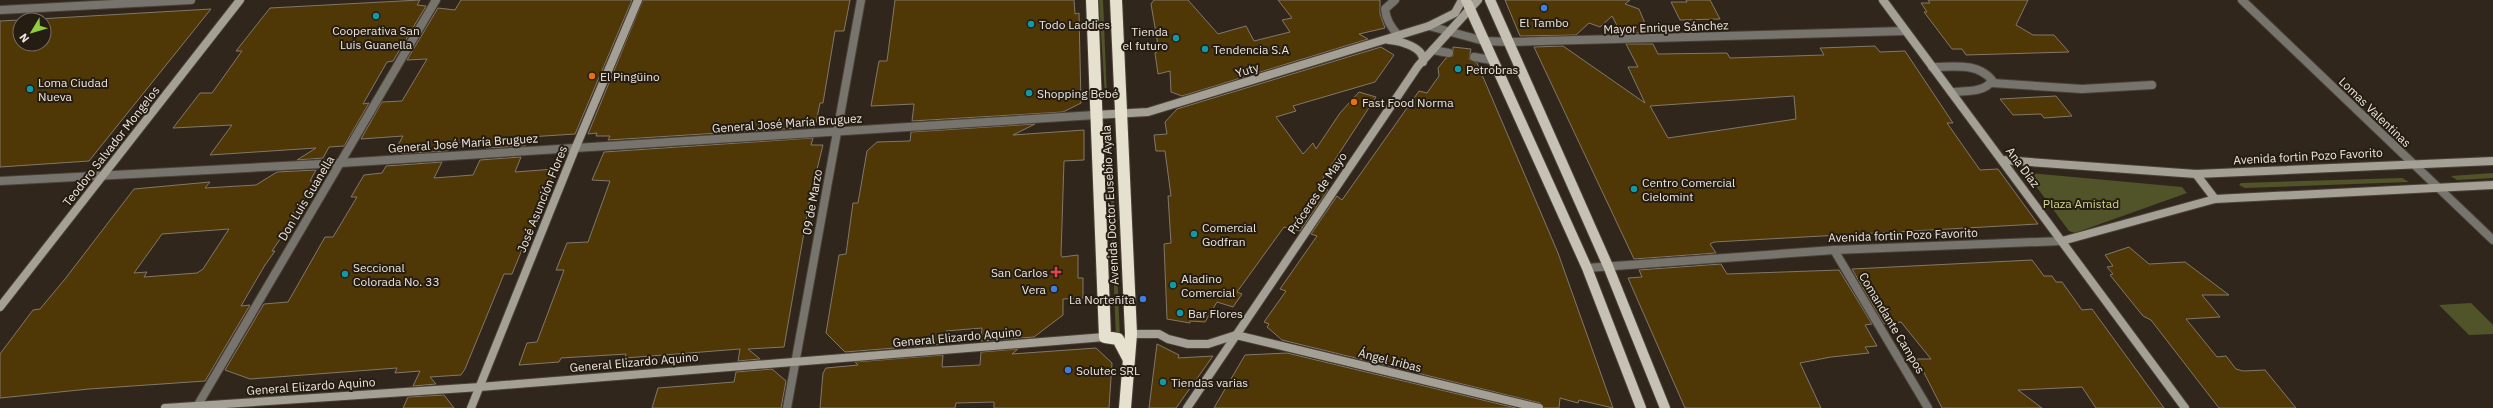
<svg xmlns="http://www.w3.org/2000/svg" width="2493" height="408" viewBox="0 0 2493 408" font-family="'IBM Plex Sans',sans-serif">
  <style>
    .green { fill: #515429 }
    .building { fill: #503706; stroke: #81786a; fill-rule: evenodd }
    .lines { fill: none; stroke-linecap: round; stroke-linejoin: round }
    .lane-casing { stroke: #4a4137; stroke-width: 10 }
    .street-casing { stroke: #4a4137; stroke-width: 10 }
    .secondary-casing { stroke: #4a4137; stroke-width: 10 }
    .primary-casing { stroke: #4a4137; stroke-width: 12 }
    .highway-casing { stroke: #4a4137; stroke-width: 14 }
    .lane { stroke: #77746e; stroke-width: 8 }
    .street { stroke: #77746e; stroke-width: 8 }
    .secondary { stroke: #a4a095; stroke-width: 8 }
    .primary { stroke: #c7c1b3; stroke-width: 10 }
    .highway { stroke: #e6e0cf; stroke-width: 12 }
    .shop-dot { fill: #3f7fe0; stroke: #261d12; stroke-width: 1.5 }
    .culture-dot { fill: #0f9aa8; stroke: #261d12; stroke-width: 1.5 }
    .food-dot { fill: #e8710a; stroke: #261d12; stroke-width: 1.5 }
    .health-dot { fill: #e0444e; stroke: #261d12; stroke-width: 1.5 }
    .labels { text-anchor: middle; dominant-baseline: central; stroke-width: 4; stroke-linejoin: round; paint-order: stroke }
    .poi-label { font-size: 12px; fill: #ede6df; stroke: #261d12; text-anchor: start }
    .street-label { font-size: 12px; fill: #ede6df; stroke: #261d12 }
    .park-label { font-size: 12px; fill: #d1d88b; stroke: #261d12 }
  </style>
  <rect width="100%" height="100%" fill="#30261c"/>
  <g class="green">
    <polygon points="1099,0 1103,0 1107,97 1105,97"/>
    <polygon points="1108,133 1111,134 1120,338 1116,339"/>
    <polygon points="2030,173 2182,187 2187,193 2075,233 2069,231 2027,174"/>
    <polygon points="2493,173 2493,178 2457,180 2451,176"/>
    <polygon points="2402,178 2409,182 2245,188 2239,185 2241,183"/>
    <polygon points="2471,303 2493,325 2493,334 2469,335 2439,305"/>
  </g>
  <g class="building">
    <polygon points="420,0 417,5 426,6 393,61 387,62 363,104 369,103 344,146 329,147 323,158 297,160 316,148 210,155 232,125 173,128 200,93 212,93 242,51 236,51 270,8"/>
    <polygon points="461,0 632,0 575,134 529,137 525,146 486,148 489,141 452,143 448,151 393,154 403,136 361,139 382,102 402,101 427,59 407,60 438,8 455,10"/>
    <polygon points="643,0 850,0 844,31 835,31 823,103 820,103 815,127 608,140 610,136 596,136 597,133 588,134"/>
    <polygon points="895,0 1074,0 1075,14 1079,13 1081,103 1063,112 912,121 914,104 871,106 879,61 887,61"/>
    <polygon points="1154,0 1188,0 1218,34 1246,26 1254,41 1290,32 1282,20 1292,18 1278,0 1380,0 1380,14 1385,28 1359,34 1368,39 1182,96 1171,92 1170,71 1158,74 1155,53 1159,51 1151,4"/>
    <polygon points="1505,0 1630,0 1625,4 1639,9 1649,33 1621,33 1612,16 1600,27 1589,23 1576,35 1520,36"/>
    <polygon points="1686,0 1710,0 1720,19 1680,20 1671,2 1687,2"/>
    <polygon points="1928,0 2028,0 2016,25 2033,35 2054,35 2069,52 1966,55 1962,49 1952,49 1924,12 1927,12 1921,3 1930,3"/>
    <polygon points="211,9 89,161 0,167 0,21 20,20 20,44 44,44 44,20 21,20"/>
    <path d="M 1626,44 L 1653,44 L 1658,54 L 1727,53 L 1730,58 L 1824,55 L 1820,48 L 1875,46 L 1880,52 L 1905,51 L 1953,123 L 1947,123 L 1980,170 L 1998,169 L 2038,224 L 1714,242 L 1710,244 L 1716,253 L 1634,259 L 1534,47 L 1563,46 L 1645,103 L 1628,67 L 1638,67 ZM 1794,96 L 1796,119 L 1668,138 L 1650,106 Z"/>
    <polygon points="1381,47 1394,55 1375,82 1293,106 1296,111 1276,117 1303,154 1313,143 1316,149 1340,113 1359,92 1376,97 1319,184 1328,190 1300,231 1284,227 1237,292 1242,294 1233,307 1217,302 1205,322 1190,321 1190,323 1167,319 1164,244 1171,243 1168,196 1171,196 1165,151 1156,151 1154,135 1167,134 1165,122 1177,109"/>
    <polygon points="1453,47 1471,49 1469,59 1477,63 1558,253 1613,408 1579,400 1578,403 1560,398 1559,408 1544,408 1540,403 1282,340 1267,327 1269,324 1264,322 1286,291 1280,289 1317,236 1311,234 1337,196 1342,200 1419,91 1427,93 1439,76 1438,68 1446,58 1453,56"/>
    <polygon points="2056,96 2072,116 2044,118 2041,114 2013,115 2000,99"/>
    <polygon points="1035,124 1013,135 1084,130 1084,160 1064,161 1061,255 1062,257 1078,255 1078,278 1083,278 1083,298 1063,299 1063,315 1034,337 981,341 982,328 946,331 944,344 845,352 826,333 839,255 846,254 853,203 858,203 867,151 877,142 910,141 911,132"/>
    <polygon points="813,138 811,145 823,145 810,198 784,347 748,349 760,359 738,361 740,349 625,358 626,354 561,358 559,362 519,365 527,343 537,342 564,270 556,270 567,243 588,242 610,181 592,180 604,152"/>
    <polygon points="521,157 515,172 555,169 512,274 504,274 465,369 461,375 430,377 436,384 413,386 420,371 395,373 397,368 250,379 225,370 264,304 288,302 325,237 333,237 357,197 351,197 364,175 382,173 386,166 442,162 434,178 473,175 480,160"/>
    <path d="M 316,170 L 310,181 L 315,181 L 310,188 L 312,189 L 293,213 L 298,213 L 272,251 L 275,251 L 265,265 L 241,306 L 250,305 L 205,381 L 89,389 L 0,398 L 0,354 L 33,310 L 40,309 L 65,279 L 134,189 L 210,182 L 205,188 L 256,185 L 277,172 ZM 229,229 L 203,269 L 197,273 L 144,277 L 147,272 L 134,273 L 162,234 Z"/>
    <polygon points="2129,247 2149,264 2185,262 2229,295 2202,295 2220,317 2186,319 2217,357 2226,356 2236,369 2243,371 2265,370 2296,408 2219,408 2151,320 2143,316 2110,275 2113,274 2107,267 2113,266 2105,255"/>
    <polygon points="2032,260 2044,276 2052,276 2056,282 2062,282 2082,310 2092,309 2164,408 2096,408 2082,387 2018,390 2042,408 1942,408 1917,359 1931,359 1901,322 1884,324 1852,269"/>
    <polygon points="1721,264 1727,274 1839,270 1872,324 1865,325 1877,346 1865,347 1869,353 1831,357 1800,363 1821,408 1685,408 1628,278 1642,277 1639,270"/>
    <polygon points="1157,344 1179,355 1178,358 1213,356 1176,408 1149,408"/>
    <polygon points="1096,348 1112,363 1109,408 994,408 994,402 956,403 955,408 820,408 823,373 826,368 858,365 855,362 943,355 942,367 980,365 981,352 1018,349 1012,354"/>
    <polygon points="1287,353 1516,408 1214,408 1245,355"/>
    <polygon points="772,369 786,381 781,408 652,408 658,388 734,382 736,372"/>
    <polygon points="444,395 454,408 403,408 408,397"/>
  </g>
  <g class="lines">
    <defs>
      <g id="lane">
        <path d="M 1395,0 L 1385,9 C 1386,20 1391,28 1399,36"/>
        <polyline points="1433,50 1449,53"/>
        <polyline points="1474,57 1492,60"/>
        <path d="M 1932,67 C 1953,67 1977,62 1992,80 C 1986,93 1963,91 1951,92"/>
        <polyline points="1992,83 2082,89 2152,85"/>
        <polyline points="1834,250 1928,408"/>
      </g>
      <g id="street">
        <polyline points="2242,0 2493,240"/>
        <polyline points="0,10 191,0"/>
        <polyline points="1429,26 1484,41 1510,42 1905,31"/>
        <polyline points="0,181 340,163 1095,115"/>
        <polyline points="1587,268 1834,250 2062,241"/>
        <polyline points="196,408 436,0"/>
        <polyline points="787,408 861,0"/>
      </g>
      <g id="secondary">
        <polyline points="1883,0 2185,408"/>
        <path d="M 1389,40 C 1400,41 1425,47 1423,62"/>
        <polyline points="1095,115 1148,112 1429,26 1455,13 1462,0"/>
        <polyline points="2002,160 2196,174 2493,161"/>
        <polyline points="2196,174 2215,199"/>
        <polyline points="2062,241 2215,199 2493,185"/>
        <polyline points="0,307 240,0"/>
        <polyline points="1131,334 1159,334 1168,339 1188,344 1208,344 1236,335 1539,408"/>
        <polyline points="165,408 480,387 1105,337"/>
        <polyline points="471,408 575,149 638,0"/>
        <polyline points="1187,408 1418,66 1478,0"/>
      </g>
      <g id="primary">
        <polyline points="1466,0 1587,268 1641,408"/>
        <polyline points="1490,0 1608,266 1665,408"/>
      </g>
      <g id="highway">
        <polyline points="1092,0 1105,337 1118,339 1128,358"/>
        <polyline points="1116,0 1131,334 1125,408"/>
      </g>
    </defs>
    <use href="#lane" class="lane-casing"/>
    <use href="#street" class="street-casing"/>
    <use href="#secondary" class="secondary-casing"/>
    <use href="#primary" class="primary-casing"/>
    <use href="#highway" class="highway-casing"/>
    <use href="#lane" class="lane"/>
    <use href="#street" class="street"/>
    <use href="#secondary" class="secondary"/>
    <use href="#primary" class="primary"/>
    <use href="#highway" class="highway"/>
  </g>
  <g class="shop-dot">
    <circle cx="1544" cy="8" r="4"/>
    <circle cx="1054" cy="289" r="4"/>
    <circle cx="1143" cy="299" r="4"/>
    <circle cx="1068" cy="370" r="4"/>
  </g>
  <g class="culture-dot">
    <circle cx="376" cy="16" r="4"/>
    <circle cx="1031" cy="24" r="4"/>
    <circle cx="1176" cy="38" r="4"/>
    <circle cx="1205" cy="49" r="4"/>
    <circle cx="1458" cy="69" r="4"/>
    <circle cx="30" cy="89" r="4"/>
    <circle cx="1029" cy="93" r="4"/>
    <circle cx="1634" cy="189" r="4"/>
    <circle cx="1194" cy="234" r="4"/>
    <circle cx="345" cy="274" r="4"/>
    <circle cx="1173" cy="285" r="4"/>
    <circle cx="1180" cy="313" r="4"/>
    <circle cx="1163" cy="382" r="4"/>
  </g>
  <g class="food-dot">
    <circle cx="592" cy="76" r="4"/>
    <circle cx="1354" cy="102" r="4"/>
  </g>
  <path class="health-dot" d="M1054 266h4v4h4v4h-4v4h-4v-4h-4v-4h4z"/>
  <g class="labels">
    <g class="poi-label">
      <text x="1544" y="22" text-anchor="middle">El Tambo</text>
      <text x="1039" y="24">Todo Laddies</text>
      <text x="376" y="30" text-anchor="middle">Cooperativa San<tspan x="376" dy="14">Luis Guanella</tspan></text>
      <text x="1168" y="31" text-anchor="end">Tienda<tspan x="1168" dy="14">el futuro</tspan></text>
      <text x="1213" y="49">Tendencia S.A</text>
      <text x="1466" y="69">Petrobras</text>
      <text x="600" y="76">El Pingüino</text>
      <text x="38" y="82">Loma Ciudad<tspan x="38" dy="14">Nueva</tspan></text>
      <text x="1037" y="93">Shopping Bebé</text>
      <text x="1362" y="102">Fast Food Norma</text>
      <text x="1642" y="182">Centro Comercial<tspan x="1642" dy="14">Cielomint</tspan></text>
      <text x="1202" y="227">Comercial<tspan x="1202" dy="14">Godfran</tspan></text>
      <text x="353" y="267">Seccional<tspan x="353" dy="14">Colorada No. 33</tspan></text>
      <text x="1048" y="272" text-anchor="end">San Carlos</text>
      <text x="1181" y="278">Aladino<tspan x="1181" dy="14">Comercial</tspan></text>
      <text x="1046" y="289" text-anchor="end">Vera</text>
      <text x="1135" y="299" text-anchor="end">La Norteñita</text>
      <text x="1188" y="313">Bar Flores</text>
      <text x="1076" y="370">Solutec SRL</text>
      <text x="1171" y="382">Tiendas varias</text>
    </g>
    <g class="street-label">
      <text transform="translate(1666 27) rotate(-2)">Mayor Enrique Sánchez</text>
      <text transform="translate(1247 70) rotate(-17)">Yuty</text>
      <text transform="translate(2375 112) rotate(44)">Lomas Valentinas</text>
      <text transform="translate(787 123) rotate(-4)">General José María Bruguez</text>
      <text transform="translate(463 143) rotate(-4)">General José María Bruguez</text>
      <text transform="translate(111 146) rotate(-52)">Teodoro Salvador Mongelos</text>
      <text transform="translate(2308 156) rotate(-3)">Avenida fortin Pozo Favorito</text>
      <text transform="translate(2023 167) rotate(53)">Ana Díaz</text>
      <text transform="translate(1317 193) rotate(-56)">Próceres de Mayo</text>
      <text transform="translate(306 198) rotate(-59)">Don Luis Guanella</text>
      <text transform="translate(542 199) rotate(-68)">José Asunción Flores</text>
      <text transform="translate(812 202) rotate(-80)">09 de Marzo</text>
      <text transform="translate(1110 205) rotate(-93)">Avenida Doctor Eusebio Ayala</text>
      <text transform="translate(1903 235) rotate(-2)">Avenida fortin Pozo Favorito</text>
      <text transform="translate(1892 323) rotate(59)">Comandante Campos</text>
      <text transform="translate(957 337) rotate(-5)">General Elizardo Aquino</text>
      <text transform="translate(1390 360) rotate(14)">Ángel Iribas</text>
      <text transform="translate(634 362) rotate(-5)">General Elizardo Aquino</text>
      <text transform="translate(311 386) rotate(-4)">General Elizardo Aquino</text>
    </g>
    <g class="park-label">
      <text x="2081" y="203">Plaza Amistad</text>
    </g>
  </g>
  <g transform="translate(32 32) rotate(232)"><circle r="19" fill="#261d12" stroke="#766d64"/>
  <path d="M0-3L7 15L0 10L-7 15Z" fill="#90cd40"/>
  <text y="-6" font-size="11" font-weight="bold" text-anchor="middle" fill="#ede6df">N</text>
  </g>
</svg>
